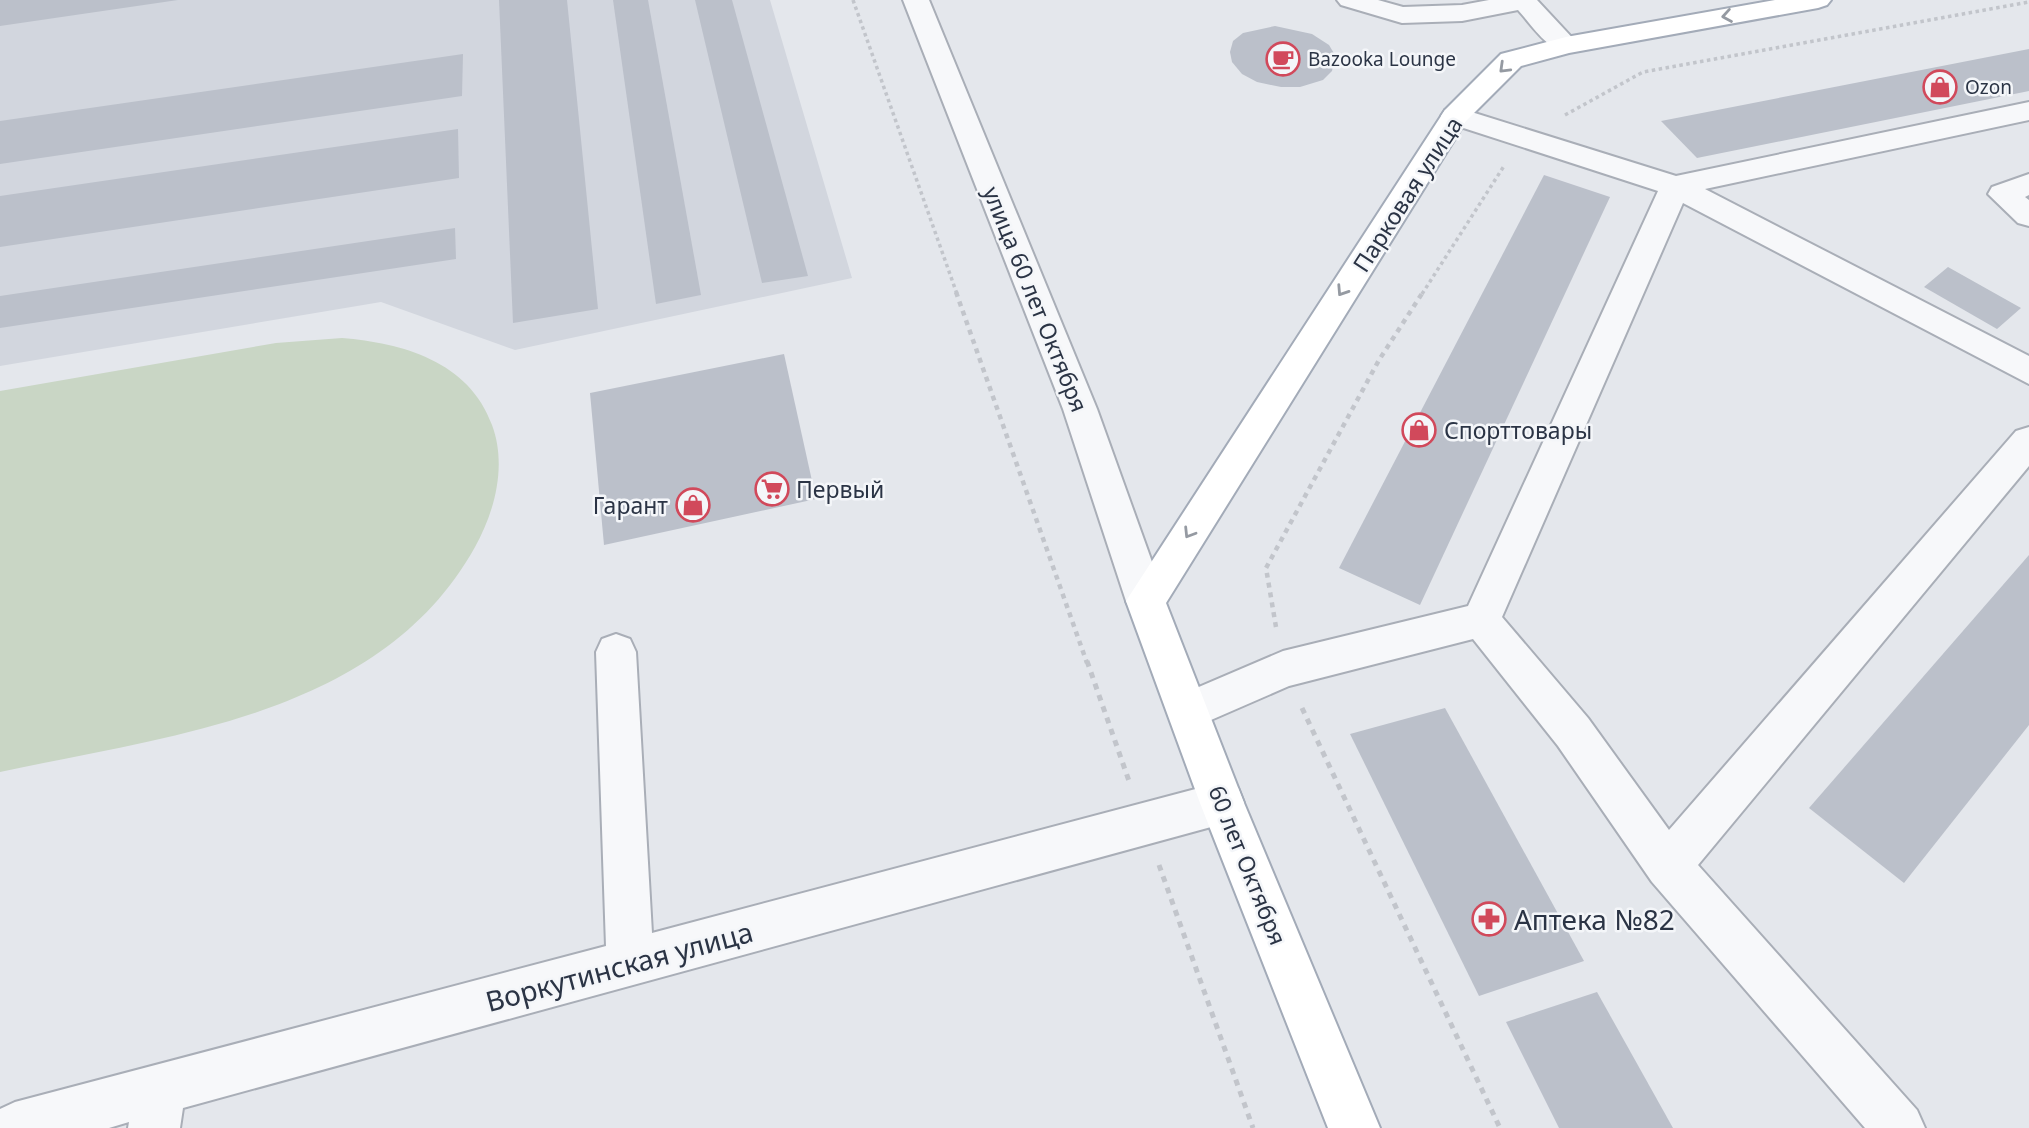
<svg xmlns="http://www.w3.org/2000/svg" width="2029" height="1128" viewBox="0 0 2029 1128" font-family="'Noto Sans',sans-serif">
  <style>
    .built { fill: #d2d6de }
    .green { fill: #c9d6c5 }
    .building { fill: #bbc0ca }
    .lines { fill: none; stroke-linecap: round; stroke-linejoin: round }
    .minor-casing { stroke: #a9aeb7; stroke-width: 4 }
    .major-casing { stroke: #a3abb8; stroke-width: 4 }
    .path-far2 { stroke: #c2c5cb; stroke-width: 3.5; stroke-dasharray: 3.5 3.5; stroke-linecap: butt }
    .path-far1 { stroke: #c2c5cb; stroke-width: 4.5; stroke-dasharray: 5 5; stroke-linecap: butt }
    .path { stroke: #c2c5cb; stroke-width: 5; stroke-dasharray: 6 6; stroke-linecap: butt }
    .minor { fill: #f7f8fa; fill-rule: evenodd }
    .major { fill: #fff; fill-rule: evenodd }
    .oneway { stroke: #959aa2 }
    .labels { text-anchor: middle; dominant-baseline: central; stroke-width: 5; stroke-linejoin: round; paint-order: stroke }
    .far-poi-label { font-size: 19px; fill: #2b3445; stroke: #f4f6f9; text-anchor: start }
    .street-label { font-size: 23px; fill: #2b3445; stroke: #f4f6f9 }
    .poi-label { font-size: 23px; fill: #2b3445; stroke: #f4f6f9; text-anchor: start }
    .near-poi-label { font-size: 28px; fill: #2b3445; stroke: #f4f6f9; text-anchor: start }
    .near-street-label { font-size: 28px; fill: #2b3445; stroke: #f4f6f9 }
  </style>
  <rect width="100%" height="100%" fill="#e4e7ec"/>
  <polygon class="built" points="0,0 770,0 852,278 515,350 381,302 0,366"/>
  <path class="green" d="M 342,338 C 402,343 469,361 492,425 C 507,465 495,511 475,547 C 381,716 170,735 0,772 L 0,391 L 276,343 Z"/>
  <g class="building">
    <polygon points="0,0 178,0 0,26"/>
    <polygon points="499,0 567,0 598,309 513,323"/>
    <polygon points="613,0 648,0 701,295 656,304"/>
    <polygon points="695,0 732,0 808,276 762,283"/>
    <polygon points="1275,26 1312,34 1329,45 1335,55 1332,71 1323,80 1300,87 1281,87 1257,82 1242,74 1232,62 1230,52 1233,41 1243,33"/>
    <polygon points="2029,49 2029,91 1697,158 1661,121"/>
    <polygon points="463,54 462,96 0,164 0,121"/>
    <polygon points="458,129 459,178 0,247 0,196"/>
    <polygon points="1544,175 1610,197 1420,605 1339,568"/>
    <polygon points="455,228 456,259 0,328 0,296"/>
    <polygon points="1948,267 2021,308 1997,329 1924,287"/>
    <polygon points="784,354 816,499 604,545 590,393"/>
    <polygon points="2029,555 2029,725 1904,883 1809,808"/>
    <polygon points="1445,708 1584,961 1479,996 1350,734"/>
    <polygon points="1597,992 1673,1128 1559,1128 1506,1022"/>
  </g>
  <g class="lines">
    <defs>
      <g id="minor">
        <polygon points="903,0 929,0 1097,409 1166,601 1160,613 1146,618 1132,613 1126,601 1063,409"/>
        <path d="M 1337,0 L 1378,0 L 1403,7 L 1462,5 L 1489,0 L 1537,0 L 1579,45 L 1575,51 C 1551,57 1533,26 1518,10 L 1462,21 L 1402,23 L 1341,5 Z"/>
        <polygon points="2029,102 2029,120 1705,189 2029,356 2029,384 1683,203 1502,617 1588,718 1669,830 2016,431 2029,427 2029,466 1698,865 1917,1110 1925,1128 1865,1128 1652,882 1558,746 1473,639 1289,686 1188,730 1173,724 1167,711 1173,698 1283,651 1468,606 1658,191 1445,122 1441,116 1445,110 1455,107 1465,110 1676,176"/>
        <polygon points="2029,174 2029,195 2025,197 2029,200 2029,226 2018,223 1988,194 1992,187"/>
        <polygon points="616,634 630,639 636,652 652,933 1222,782 1238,788 1244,803 1238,818 1222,824 183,1108 180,1128 128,1128 129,1122 109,1128 0,1128 0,1109 15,1102 606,946 596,652 602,639"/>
      </g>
      <polygon id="major" points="1775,0 1831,0 1827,5 1818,8 1569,53 1521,66 1466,121 1166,603 1244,803 1380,1128 1328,1128 1200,803 1126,601 1445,110 1501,54 1566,37"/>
    </defs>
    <use href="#minor" class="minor-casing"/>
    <use href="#major" class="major-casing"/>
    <g class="path-far2">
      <polyline points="853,0 957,294"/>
      <polyline points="1565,115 1643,72 2029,2"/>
      <polyline points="1422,294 1504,166"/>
    </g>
    <g class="path-far1">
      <polyline points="956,292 1087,663"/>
      <polyline points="1276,627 1266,568 1379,360 1423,292"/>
    </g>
    <g class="path">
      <polyline points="1087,661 1129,781"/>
      <polyline points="1302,708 1500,1128"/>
      <polyline points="1159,865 1253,1128"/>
    </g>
    <use href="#minor" class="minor"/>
    <use href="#major" class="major"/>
  </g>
  <defs><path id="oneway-chevron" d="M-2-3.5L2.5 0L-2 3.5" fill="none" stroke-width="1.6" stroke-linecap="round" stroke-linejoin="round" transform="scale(1.75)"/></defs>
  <g class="oneway">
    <use href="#oneway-chevron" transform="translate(1727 16) rotate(170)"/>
    <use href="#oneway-chevron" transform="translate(1504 68) rotate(136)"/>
    <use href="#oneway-chevron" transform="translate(1342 291) rotate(123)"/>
    <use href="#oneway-chevron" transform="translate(1189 533) rotate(122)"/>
  </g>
  <defs>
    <symbol id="cafe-ring" viewBox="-11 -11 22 22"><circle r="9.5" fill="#f4f6f9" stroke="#d1495b" stroke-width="1.5"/><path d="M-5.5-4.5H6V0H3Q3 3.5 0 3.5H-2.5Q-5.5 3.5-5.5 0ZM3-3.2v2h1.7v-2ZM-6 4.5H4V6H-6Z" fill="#d1495b"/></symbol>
    <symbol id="shop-ring" viewBox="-11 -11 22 22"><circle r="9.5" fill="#f4f6f9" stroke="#d1495b" stroke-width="1.5"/><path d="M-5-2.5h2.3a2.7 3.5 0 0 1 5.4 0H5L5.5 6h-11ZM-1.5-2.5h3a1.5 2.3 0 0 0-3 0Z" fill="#d1495b"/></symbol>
    <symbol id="supermarket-ring" viewBox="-11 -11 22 22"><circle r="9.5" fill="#f4f6f9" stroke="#d1495b" stroke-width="1.5"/><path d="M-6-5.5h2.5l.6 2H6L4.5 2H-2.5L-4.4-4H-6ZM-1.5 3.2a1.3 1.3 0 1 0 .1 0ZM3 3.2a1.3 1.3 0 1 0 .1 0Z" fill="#d1495b"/></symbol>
    <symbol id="pharmacy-ring" viewBox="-11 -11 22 22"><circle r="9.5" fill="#f4f6f9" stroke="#d1495b" stroke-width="1.5"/><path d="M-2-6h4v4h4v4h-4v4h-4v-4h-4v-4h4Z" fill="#d1495b"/></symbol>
  </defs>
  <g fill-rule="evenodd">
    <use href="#cafe-ring" x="1264" y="40" width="38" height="38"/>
    <use href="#shop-ring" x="1921" y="68" width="38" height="38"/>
    <use href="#shop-ring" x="1400" y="411" width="38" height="38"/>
    <use href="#supermarket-ring" x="753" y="470" width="38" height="38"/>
    <use href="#shop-ring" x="674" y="486" width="38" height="38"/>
    <use href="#pharmacy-ring" x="1470" y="900" width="38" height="38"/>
  </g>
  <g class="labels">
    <g class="far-poi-label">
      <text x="1308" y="59">Bazooka Lounge</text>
      <text x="1965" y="87">Ozon</text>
    </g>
    <g class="street-label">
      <text transform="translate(1407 194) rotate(-57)">Парковая улица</text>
      <text transform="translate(1036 299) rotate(68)">улица 60 лет Октября</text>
      <text transform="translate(1248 865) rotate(68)">60 лет Октября</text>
    </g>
    <g class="poi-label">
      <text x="1444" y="430">Спорттовары</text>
      <text x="796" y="489">Первый</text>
      <text x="668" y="505" text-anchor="end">Гарант</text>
    </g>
    <g class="near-poi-label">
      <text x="1514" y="919">Аптека №82</text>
    </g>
    <g class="near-street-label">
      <text transform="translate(619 966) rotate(-15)">Воркутинская улица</text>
    </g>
  </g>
</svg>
